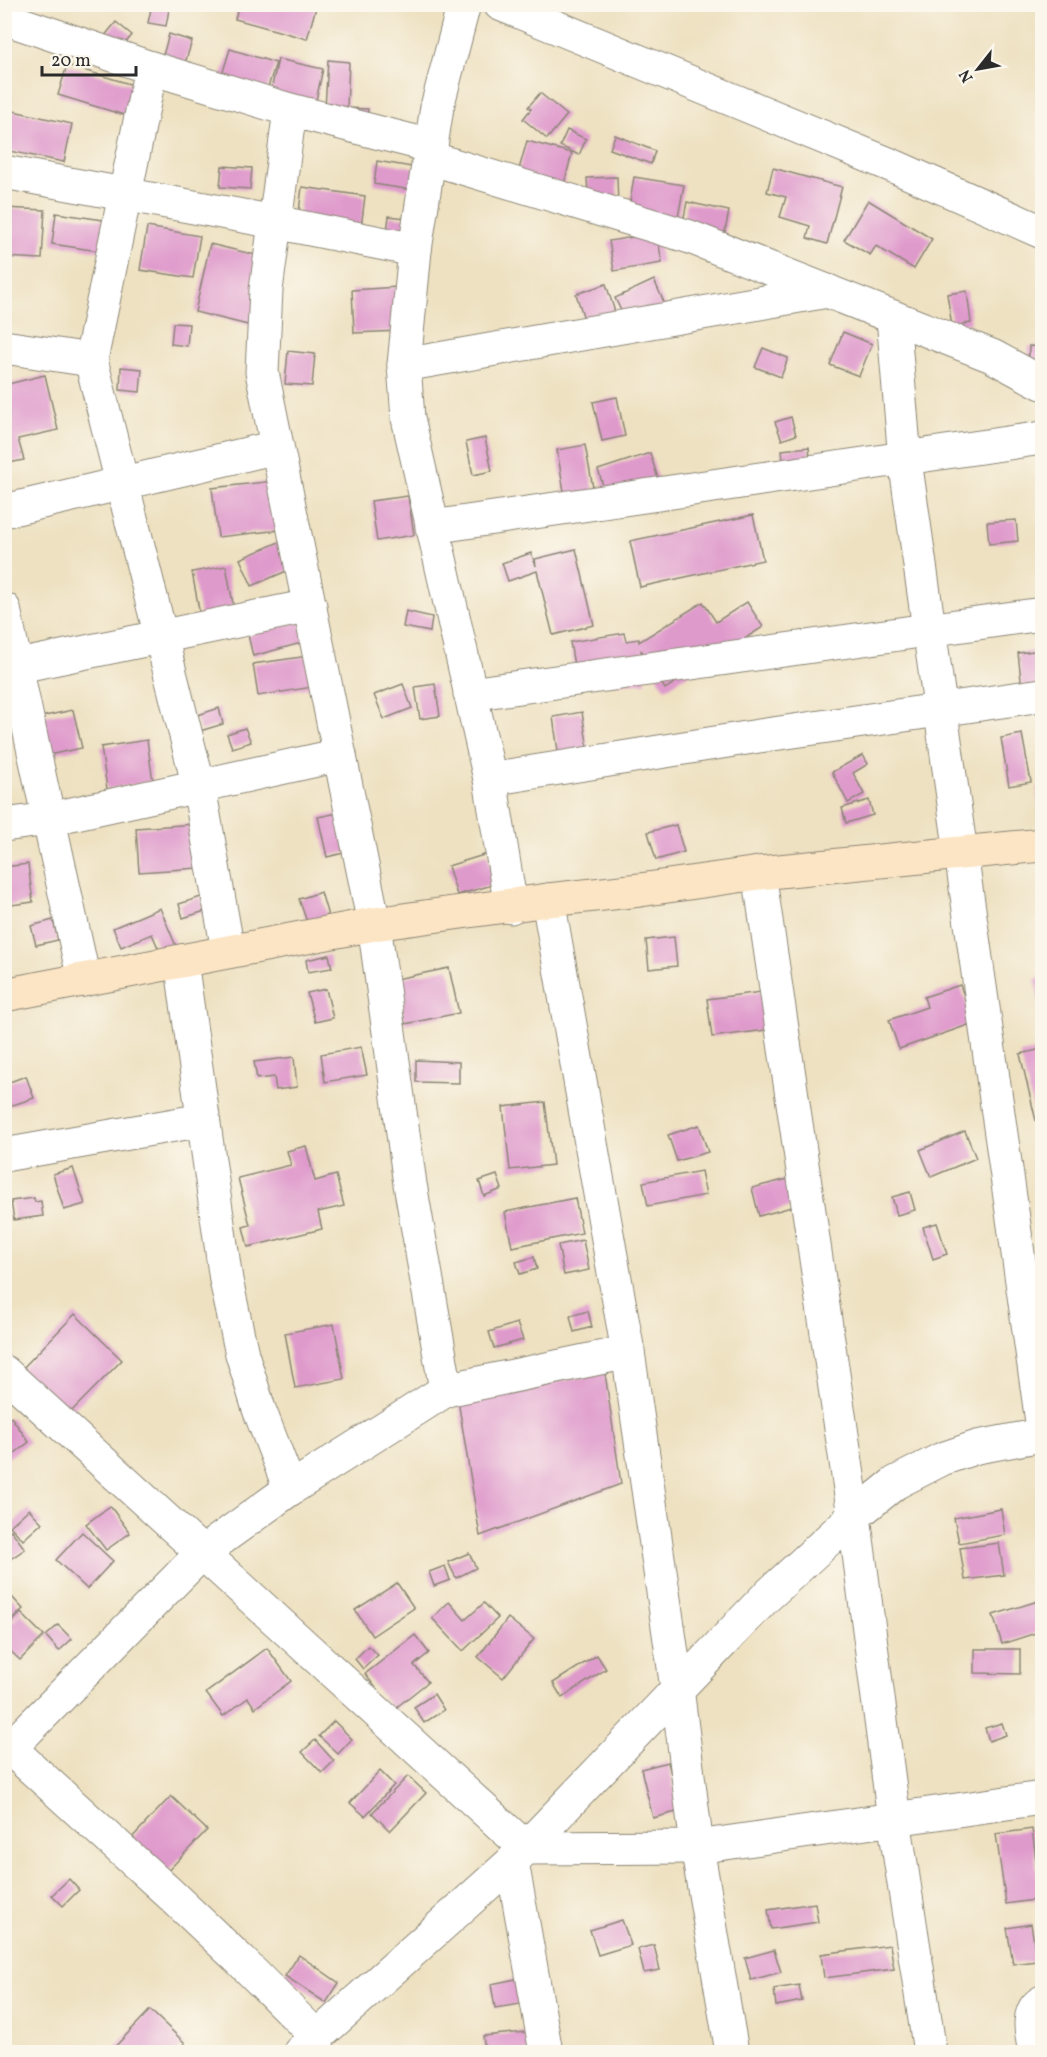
<svg xmlns="http://www.w3.org/2000/svg" width="1047" height="2057" viewBox="0 0 1047 2057" font-family="Vollkorn,serif">
  <style>
    .building { fill: #df9acc }
    .lines { fill: none; stroke-linecap: round; stroke-linejoin: round }
    .street-casing { stroke: #8c8676; stroke-width: 35 }
    .secondary-casing { stroke: #8c8676; stroke-width: 35 }
    .street { stroke: #fff; stroke-width: 33 }
    .secondary { stroke: #fce5c4; stroke-width: 33 }
  </style>
  <rect width="100%" height="100%" fill="#fbf7ec"/>
  <filter id="ink" filterUnits="userSpaceOnUse"><feTurbulence type="fractalNoise" baseFrequency=".0167" numOctaves="2"/><feDisplacementMap in="SourceGraphic" scale="12" xChannelSelector="R" yChannelSelector="G"/><feConvolveMatrix kernelMatrix="1 2 1 2 8 2 1 2 1" color-interpolation-filters="sRGB"/></filter>
  <filter id="wash" filterUnits="userSpaceOnUse"><feTurbulence type="fractalNoise" baseFrequency=".008" numOctaves="4" result="noise"/><feDisplacementMap in="SourceGraphic" scale="24" xChannelSelector="R" yChannelSelector="G"/><feGaussianBlur stdDeviation="1.35" result="paint"/><feColorMatrix in="noise" values="0 0 0 0 0 0 0 0 0 0 0 0 0 0 0 0 0 1.4 0 .05"/><feComposite in="paint" operator="in"/></filter>
  <g filter="url(#wash)">
    <rect width="100%" height="100%" fill="#eee1c1"/>
    <g id="blocks">
      <g class="building">
        <polygon points="152,4 170,4 166,26 148,23"/>
        <polygon points="239,4 317,4 307,39 235,19"/>
        <polygon points="116,22 132,35 115,56 99,43"/>
        <polygon points="169,34 192,41 180,79 158,73"/>
        <polygon points="230,49 276,63 262,105 217,91"/>
        <polygon points="278,59 323,69 312,118 267,108"/>
        <polygon points="328,60 349,62 347,108 368,109 367,127 324,124"/>
        <polygon points="67,65 133,85 124,115 58,95"/>
        <polygon points="540,93 567,115 547,139 523,119 531,109 528,107"/>
        <polygon points="9,110 72,124 64,162 4,150 4,133"/>
        <polygon points="567,130 586,139 579,155 560,146"/>
        <polygon points="615,135 655,151 651,164 610,149"/>
        <polygon points="527,141 572,153 562,192 516,180"/>
        <polygon points="377,161 435,171 431,193 374,184"/>
        <polygon points="222,166 252,168 250,189 220,187"/>
        <polygon points="773,168 842,187 827,244 807,238 810,226 780,217 786,197 767,192"/>
        <polygon points="617,177 618,206 589,207 587,178"/>
        <polygon points="634,177 684,185 677,223 628,215"/>
        <polygon points="302,187 365,196 360,236 297,228"/>
        <polygon points="868,200 932,239 914,269 876,246 870,255 844,240"/>
        <polygon points="687,202 729,211 722,246 680,237"/>
        <polygon points="4,208 45,210 42,259 4,257"/>
        <polygon points="56,213 116,222 112,253 52,244"/>
        <polygon points="389,216 423,220 386,240"/>
        <polygon points="147,227 200,236 193,278 140,270"/>
        <polygon points="657,233 662,263 614,271 609,241"/>
        <polygon points="210,244 268,258 252,326 195,312"/>
        <polygon points="654,280 667,309 629,327 615,298"/>
        <polygon points="606,284 616,315 586,325 576,294"/>
        <polygon points="397,287 399,331 354,333 352,290"/>
        <polygon points="967,291 971,323 952,326 947,294"/>
        <polygon points="173,323 189,324 187,346 171,344"/>
        <polygon points="843,332 872,344 859,376 830,365"/>
        <polygon points="1029,346 1042,347 1042,375 1028,374"/>
        <polygon points="763,348 788,358 781,377 755,367"/>
        <polygon points="288,351 315,354 312,386 285,384"/>
        <polygon points="121,367 142,369 140,392 120,390"/>
        <polygon points="45,375 58,430 18,439 24,460 4,464 4,385"/>
        <polygon points="617,397 625,436 602,441 593,402"/>
        <polygon points="791,417 796,435 782,440 775,422"/>
        <polygon points="485,438 492,471 473,475 466,442"/>
        <polygon points="585,445 597,509 568,515 557,450"/>
        <polygon points="809,447 811,470 784,473 782,450"/>
        <polygon points="650,453 660,485 608,501 598,470"/>
        <polygon points="274,481 280,530 218,537 212,488"/>
        <polygon points="408,496 414,535 377,541 371,501"/>
        <polygon points="753,515 763,560 640,587 630,541"/>
        <polygon points="1016,520 1018,541 989,544 987,522"/>
        <polygon points="279,542 291,569 252,586 240,559"/>
        <polygon points="576,549 594,625 553,635 537,571 508,581 502,563 531,553 536,566 535,559"/>
        <polygon points="226,566 236,620 202,626 192,572"/>
        <polygon points="703,602 716,622 747,602 763,627 665,689 641,650 646,683 577,683 570,642 624,633 626,641 639,639 639,642"/>
        <polygon points="406,611 432,617 430,632 403,627"/>
        <polygon points="300,621 305,642 253,656 248,635"/>
        <polygon points="1042,650 1042,696 1023,698 1018,653"/>
        <polygon points="308,656 313,687 258,696 253,664"/>
        <polygon points="403,684 412,708 384,719 374,695"/>
        <polygon points="435,684 440,716 420,719 415,687"/>
        <polygon points="219,708 223,724 200,731 195,716"/>
        <polygon points="73,710 82,748 48,755 40,717"/>
        <polygon points="582,712 591,767 561,771 553,717"/>
        <polygon points="245,728 251,742 232,748 227,734"/>
        <polygon points="1022,734 1031,782 1009,786 1001,738"/>
        <polygon points="147,740 153,782 107,789 101,747"/>
        <polygon points="863,755 868,764 853,773 864,794 848,803 832,772"/>
        <polygon points="1042,787 1042,827 1040,827 1037,788"/>
        <polygon points="869,800 873,815 846,823 842,808"/>
        <polygon points="343,812 352,851 327,857 318,817"/>
        <polygon points="196,824 199,868 139,872 136,828"/>
        <polygon points="676,825 684,852 656,860 648,832"/>
        <polygon points="487,854 496,884 457,895 448,866"/>
        <polygon points="28,864 33,902 4,906 4,867"/>
        <polygon points="321,892 328,916 307,922 299,899"/>
        <polygon points="201,897 205,911 183,918 179,904"/>
        <polygon points="160,908 176,946 160,952 152,934 121,947 113,928"/>
        <polygon points="53,920 58,940 36,945 31,926"/>
        <polygon points="674,937 677,966 649,969 646,940"/>
        <polygon points="329,955 332,968 308,972 306,960"/>
        <polygon points="449,968 459,1013 405,1024 396,979"/>
        <polygon points="1042,977 1042,1006 1040,1006 1035,979"/>
        <polygon points="960,985 974,1023 899,1049 889,1020 927,1007 924,997"/>
        <polygon points="326,989 333,1018 315,1022 307,993"/>
        <polygon points="761,992 766,1030 712,1037 707,999"/>
        <polygon points="361,1047 367,1075 325,1082 321,1054"/>
        <polygon points="1042,1049 1042,1120 1036,1121 1020,1054"/>
        <polygon points="294,1057 297,1087 276,1090 274,1077 257,1079 254,1062"/>
        <polygon points="416,1060 459,1062 459,1083 416,1082"/>
        <polygon points="26,1076 34,1098 4,1108 4,1084"/>
        <polygon points="545,1102 553,1165 510,1170 503,1107"/>
        <polygon points="699,1125 708,1152 677,1161 668,1135"/>
        <polygon points="965,1131 976,1158 931,1177 920,1150"/>
        <polygon points="306,1146 315,1181 336,1175 344,1206 318,1212 322,1229 248,1247 243,1227 250,1225 238,1178 291,1165 287,1151"/>
        <polygon points="73,1168 85,1204 64,1210 53,1174"/>
        <polygon points="701,1171 706,1195 648,1206 643,1182"/>
        <polygon points="497,1175 502,1189 484,1196 479,1181"/>
        <polygon points="788,1179 795,1206 759,1216 752,1188"/>
        <polygon points="910,1192 915,1210 897,1215 892,1197"/>
        <polygon points="34,1198 35,1202 41,1201 43,1216 14,1220 11,1201"/>
        <polygon points="575,1198 582,1233 512,1247 505,1212"/>
        <polygon points="937,1223 947,1254 933,1259 923,1227"/>
        <polygon points="583,1240 589,1270 564,1275 558,1245"/>
        <polygon points="534,1257 537,1269 520,1274 516,1262"/>
        <polygon points="588,1311 592,1327 574,1332 570,1316"/>
        <polygon points="75,1314 122,1360 66,1417 20,1371"/>
        <polygon points="517,1323 523,1340 494,1348 489,1332"/>
        <polygon points="334,1324 344,1379 295,1388 285,1333"/>
        <polygon points="605,1373 621,1484 480,1536 458,1400"/>
        <polygon points="11,1417 29,1442 6,1460 4,1422"/>
        <polygon points="110,1506 130,1533 106,1550 86,1524"/>
        <polygon points="29,1509 42,1523 23,1540 10,1526"/>
        <polygon points="1001,1509 1005,1535 959,1543 954,1518"/>
        <polygon points="11,1530 25,1549 6,1562 4,1534"/>
        <polygon points="82,1532 113,1561 87,1589 56,1560"/>
        <polygon points="999,1543 1004,1575 965,1580 960,1548"/>
        <polygon points="469,1553 476,1568 456,1578 448,1562"/>
        <polygon points="445,1566 450,1580 434,1586 429,1572"/>
        <polygon points="397,1583 414,1608 372,1636 355,1610"/>
        <polygon points="12,1597 23,1609 4,1627 4,1604"/>
        <polygon points="1038,1601 1042,1614 1042,1631 1002,1644 993,1615"/>
        <polygon points="449,1602 465,1620 484,1603 498,1618 463,1651 432,1618"/>
        <polygon points="21,1613 44,1636 20,1660 4,1645 4,1630"/>
        <polygon points="508,1618 534,1639 503,1678 478,1657"/>
        <polygon points="58,1625 72,1639 59,1651 46,1636"/>
        <polygon points="415,1635 429,1653 414,1665 428,1682 393,1710 365,1674"/>
        <polygon points="368,1646 378,1655 363,1669 355,1659"/>
        <polygon points="267,1648 291,1681 255,1708 248,1698 223,1716 206,1693"/>
        <polygon points="975,1649 1020,1649 1020,1674 975,1673"/>
        <polygon points="597,1655 606,1669 562,1698 553,1683"/>
        <polygon points="434,1694 444,1710 424,1723 414,1707"/>
        <polygon points="334,1721 352,1739 338,1754 319,1736"/>
        <polygon points="1002,1723 1006,1735 989,1741 985,1728"/>
        <polygon points="315,1740 334,1761 322,1773 302,1752"/>
        <polygon points="668,1762 680,1811 653,1818 641,1769"/>
        <polygon points="380,1771 394,1785 365,1816 350,1803"/>
        <polygon points="408,1776 426,1793 390,1831 372,1813"/>
        <polygon points="171,1796 207,1830 163,1876 128,1842"/>
        <polygon points="1032,1829 1041,1899 1006,1904 996,1834"/>
        <polygon points="69,1879 79,1890 63,1906 52,1895"/>
        <polygon points="815,1903 818,1922 771,1929 768,1910"/>
        <polygon points="622,1920 631,1945 598,1955 590,1930"/>
        <polygon points="1031,1924 1037,1961 1013,1964 1007,1928"/>
        <polygon points="654,1945 660,1970 644,1973 638,1949"/>
        <polygon points="890,1945 894,1969 824,1978 821,1954"/>
        <polygon points="774,1950 781,1972 751,1980 745,1958"/>
        <polygon points="299,1955 339,1983 326,2003 285,1976"/>
        <polygon points="516,1979 521,2004 495,2008 491,1984"/>
        <polygon points="799,1985 802,2001 776,2006 774,1989"/>
        <polygon points="150,2010 185,2043 176,2052 110,2052"/>
        <polygon points="526,2032 529,2052 485,2052 483,2036"/>
      </g>
    </g>
  </g>
  <g filter="url(#ink)">
    <use href="#blocks" fill-opacity="0" stroke="#8c8676" stroke-width="1.5"/>
    <g class="lines">
      <defs>
        <g id="street">
          <polyline points="464,4 437,107 415,250 404,365 408,418 490,779 511,907"/>
          <polyline points="500,4 898,168 1042,232"/>
          <polyline points="4,18 151,68 290,110 431,146"/>
          <polyline points="151,68 91,360 199,787 228,951"/>
          <polyline points="290,110 266,290 262,372 374,924 410,1184 446,1390"/>
          <polyline points="430,158 690,237 992,356 1042,383"/>
          <polyline points="4,172 275,222 415,250"/>
          <polyline points="893,317 905,460 1042,1422"/>
          <polyline points="4,347 91,360"/>
          <polyline points="404,365 828,291"/>
          <polyline points="4,511 277,447"/>
          <polyline points="432,527 1042,438"/>
          <polyline points="4,609 33,747 84,980"/>
          <polyline points="4,669 310,606"/>
          <polyline points="470,694 1042,614"/>
          <polyline points="490,779 759,736 1042,695"/>
          <polyline points="4,825 49,819 340,755"/>
          <polyline points="759,873 854,1516 894,1819 930,2052"/>
          <polyline points="548,900 628,1352 677,1688 697,1847 732,2052"/>
          <polyline points="181,961 226,1280 242,1354 259,1409 290,1489"/>
          <polyline points="4,1155 203,1120"/>
          <polyline points="4,1372 526,1848 697,1847 1042,1798"/>
          <polyline points="4,1743 168,1892 241,1961 316,2036 318,2052"/>
          <polyline points="10,1748 203,1552 290,1489 446,1390 628,1352"/>
          <polyline points="512,1862 546,2052"/>
          <polyline points="300,2052 512,1862 765,1598 854,1516 895,1483 942,1459 977,1447 1042,1435"/>
          <path d="M 1035,2052 C 1032,2036 1025,2012 1042,2002"/>
        </g>
        <polyline id="secondary" points="4,995 374,924 548,900 640,890 759,873 1042,845"/>
      </defs>
      <use href="#street" class="street-casing"/>
      <use href="#secondary" class="secondary-casing"/>
      <use href="#street" class="street"/>
      <use href="#secondary" class="secondary"/>
    </g>
  </g>
  <rect width="1047" height="2057" fill="none" stroke="#fbf7ec" stroke-width="24"/>
  <g transform="translate(978 69) rotate(239)" stroke="#fbf7ec" stroke-width="4.5" paint-order="stroke">
  <path d="M0-4.5L10 22L0 15L-10 22Z" fill="#2b2b2b"/>
  <text y="-9" font-size="16" font-weight="bold" text-anchor="middle" fill="#2b2b2b">N</text>
  </g>
  <path d="M42 66v9h94v-9" fill="none" stroke="#2b2b2b" stroke-width="3"/>
  <text x="51" y="66" font-size="18" fill="#2b2b2b" stroke="#fbf7ec" stroke-width="4.5" paint-order="stroke">20 m</text>
</svg>
